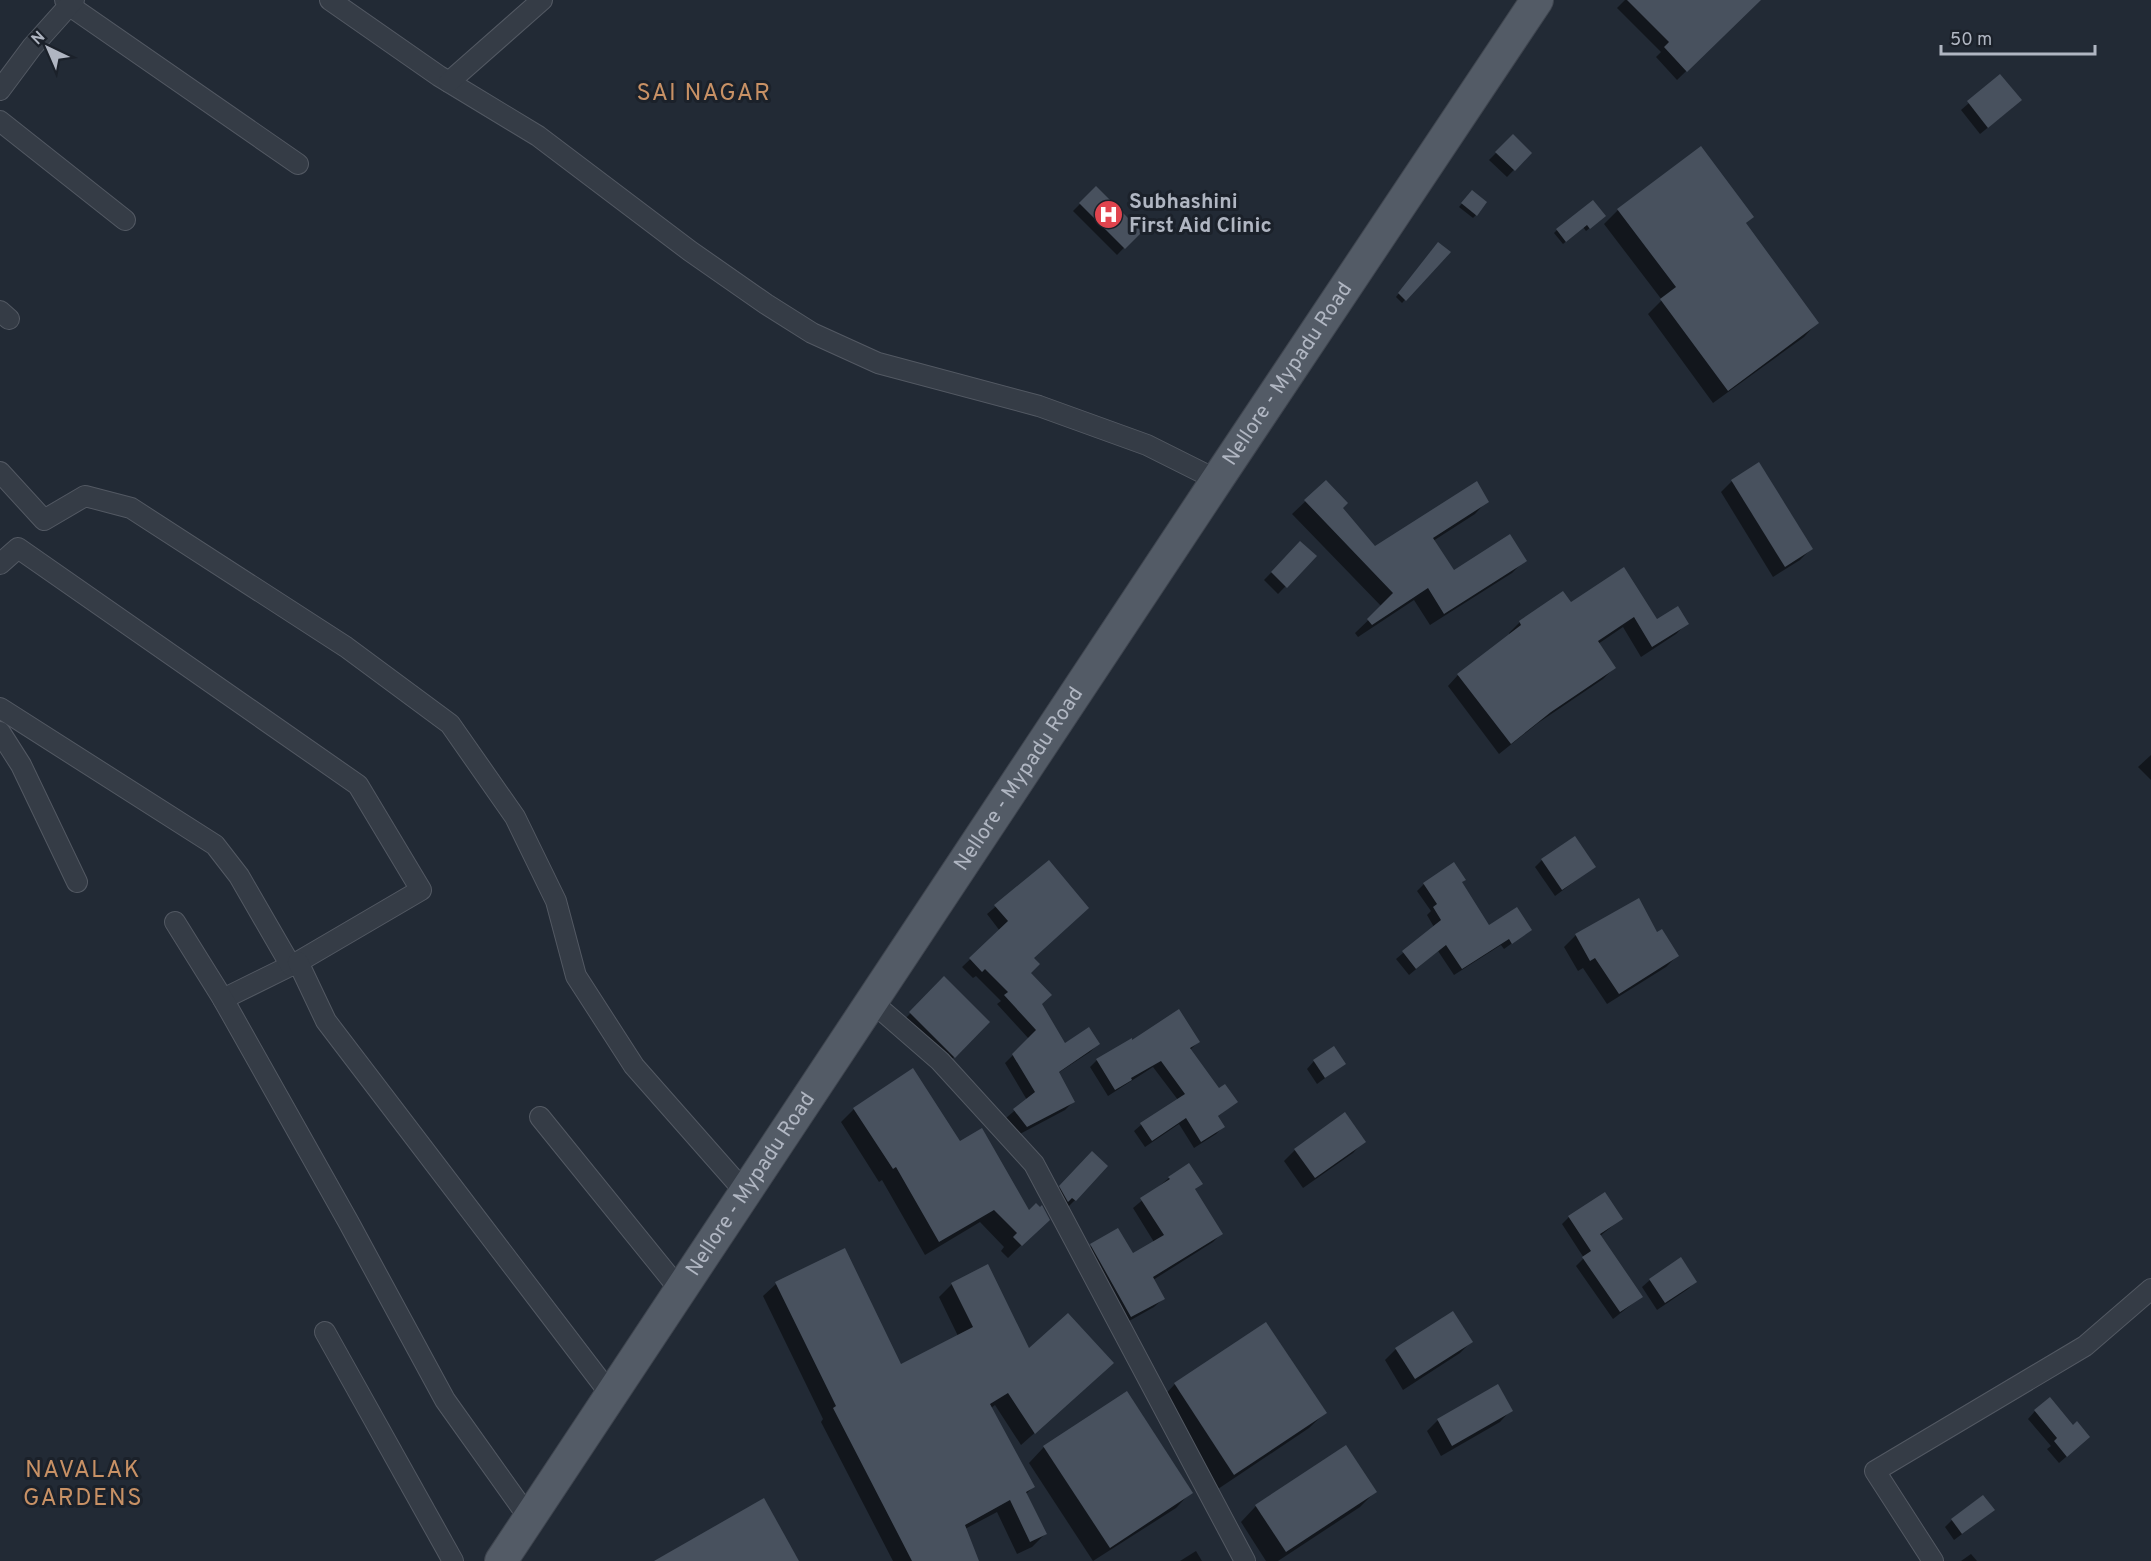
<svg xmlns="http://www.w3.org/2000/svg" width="2151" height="1561" viewBox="0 0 2151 1561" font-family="Overpass,sans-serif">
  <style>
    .shadow { fill: #0007 }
    .building { fill: #48515e }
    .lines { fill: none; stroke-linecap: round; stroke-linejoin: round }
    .street-casing { stroke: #535963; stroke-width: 22 }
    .primary-casing { stroke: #3f454f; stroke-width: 34 }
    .street { stroke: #353c46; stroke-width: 20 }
    .primary { stroke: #535b66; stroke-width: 32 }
    .labels { text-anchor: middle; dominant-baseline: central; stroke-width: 6; stroke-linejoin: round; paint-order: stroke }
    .poi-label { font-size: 21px; font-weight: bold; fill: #b0b6c2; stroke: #1b212a; text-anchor: start }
    .street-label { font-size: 21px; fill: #b0b6c2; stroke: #1b212a }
    .quarter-label { font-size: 24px; letter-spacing: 1.5px; fill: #c89165; stroke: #1b212a }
  </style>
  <rect width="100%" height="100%" fill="#222a35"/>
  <g class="shadow">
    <polygon points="1625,0 1749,0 1754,5 1677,80 1656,57 1661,52 1617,8"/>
    <polygon points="2000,76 2012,108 1980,134 1961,110"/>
    <polygon points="1513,136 1530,153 1507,177 1489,160"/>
    <polygon points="1096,188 1139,232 1117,255 1073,211"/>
    <polygon points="1469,195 1476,215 1473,218 1459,207"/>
    <polygon points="1618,210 1753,217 1745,224 1817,323 1804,337 1713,403 1648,314 1662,300 1604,224"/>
    <polygon points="1601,219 1586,231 1583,227 1563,244 1554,233 1557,230"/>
    <polygon points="1435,247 1449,252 1402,303 1396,297"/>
    <polygon points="1732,481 1811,549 1800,560 1773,577 1721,492"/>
    <polygon points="1326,482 1341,508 1375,548 1487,501 1475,514 1433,541 1453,572 1525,560 1512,573 1430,625 1414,600 1358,637 1355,633 1382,607 1292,514"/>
    <polygon points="1300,543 1315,556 1278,594 1264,580"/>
    <polygon points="1563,593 1571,604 1657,621 1687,623 1676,634 1641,657 1623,627 1598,644 1614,668 1603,679 1538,723 1499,754 1448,686 1458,675 1510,636 1509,633 1520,622"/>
    <polygon points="2151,755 2151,780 2138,767"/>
    <polygon points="1542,860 1594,867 1555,896 1535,867"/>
    <polygon points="1049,862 1029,973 1040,1004 1065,1045 1098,1044 1090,1052 1058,1073 1073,1102 1065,1110 1018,1135 1006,1118 1027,1100 1005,1063 1029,1039 997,1004 1001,1001 976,976 973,978 962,967 1000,931 987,914"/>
    <polygon points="1461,882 1489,927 1530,930 1504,949 1501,945 1454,975 1438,951 1409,975 1396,959 1434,927 1427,915 1431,911 1417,891 1424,884"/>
    <polygon points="1656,934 1677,956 1666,967 1607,1004 1583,968 1578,971 1564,947 1576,935"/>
    <polygon points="944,979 988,1023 947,1064 903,1021"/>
    <polygon points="1198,1042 1190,1050 1219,1090 1236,1102 1217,1117 1223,1127 1216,1134 1194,1148 1179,1124 1145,1147 1134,1131 1141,1125 1178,1100 1153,1067 1108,1096 1090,1067 1097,1060"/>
    <polygon points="1314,1061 1344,1064 1317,1084 1307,1069"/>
    <polygon points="854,1109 959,1143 1029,1212 1048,1219 1008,1258 1001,1251 1004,1247 980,1222 925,1255 882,1180 879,1182 841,1122"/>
    <polygon points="1364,1141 1353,1153 1303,1188 1284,1161 1295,1150"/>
    <polygon points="1084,1160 1075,1200 1068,1207 1053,1195"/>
    <polygon points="1169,1178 1201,1184 1194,1190 1221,1234 1213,1242 1153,1280 1163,1299 1154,1307 1122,1325 1083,1254 1091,1246 1132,1255 1154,1242 1133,1208"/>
    <polygon points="1569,1217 1621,1219 1600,1236 1641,1297 1613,1319 1576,1266 1584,1258 1562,1224"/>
    <polygon points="1650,1280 1695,1282 1688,1289 1657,1310 1642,1287"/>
    <polygon points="776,1284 901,1366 958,1336 939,1297 952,1284 1028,1350 1099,1376 1021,1445 995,1405 991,1408 1033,1487 1026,1494 1045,1534 1032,1547 1017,1554 997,1512 965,1529 977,1561 893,1561 821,1422 823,1419 763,1296"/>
    <polygon points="1266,1324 1325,1413 1309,1428 1218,1489 1160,1400 1175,1384"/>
    <polygon points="1471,1342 1460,1353 1403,1390 1385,1360 1396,1349"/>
    <polygon points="1511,1410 1500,1422 1441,1456 1427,1431 1438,1420"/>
    <polygon points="2035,1411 2081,1444 2059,1463 2047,1449 2051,1446 2028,1419"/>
    <polygon points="1044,1447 1191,1492 1176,1508 1093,1561 1029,1463"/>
    <polygon points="1375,1492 1360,1507 1278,1561 1266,1561 1241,1522 1256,1506"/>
    <polygon points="1985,1517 1954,1540 1945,1527 1952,1520"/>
    <polygon points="1196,1551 1202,1561 1180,1561"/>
    <polygon points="1971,1554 1977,1561 1961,1561"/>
  </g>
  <g class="building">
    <polygon points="1627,0 1761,0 1687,72 1664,47 1669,42"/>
    <polygon points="2000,74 2022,100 1988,128 1967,101"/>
    <polygon points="1513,134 1532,153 1515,171 1495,152"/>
    <polygon points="1701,146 1754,217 1746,223 1819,323 1728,391 1660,299 1676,287 1617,209"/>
    <polygon points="1096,186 1142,232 1125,249 1079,203"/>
    <polygon points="1472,190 1487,202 1477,216 1461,203"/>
    <polygon points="1593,200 1606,216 1590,229 1587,225 1566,242 1556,229"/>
    <polygon points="1438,242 1451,252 1406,301 1398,293"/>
    <polygon points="1759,462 1813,549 1785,567 1731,480"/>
    <polygon points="1326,480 1348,503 1343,508 1375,546 1477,481 1489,502 1433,538 1454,570 1510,534 1527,561 1444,614 1428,588 1372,625 1367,619 1393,593 1304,500"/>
    <polygon points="1300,541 1317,556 1287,588 1271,572"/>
    <polygon points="1624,567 1657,619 1678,606 1689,624 1652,647 1634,617 1598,641 1616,668 1551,712 1511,744 1457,674 1521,625 1519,621 1563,591 1571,602"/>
    <polygon points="1575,836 1596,867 1562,890 1541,859"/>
    <polygon points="1049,860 1089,908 1034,958 1040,964 1031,973 1052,995 1042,1004 1065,1043 1089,1027 1100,1044 1059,1072 1075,1102 1027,1127 1013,1109 1035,1092 1012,1054 1036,1030 1004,995 1008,992 985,969 982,972 969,958 1008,921 994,905"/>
    <polygon points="1454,862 1466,880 1462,882 1489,925 1517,907 1532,930 1512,944 1509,939 1462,969 1446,945 1416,969 1402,951 1441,920 1433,907 1437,904 1423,883"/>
    <polygon points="1639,898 1657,932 1662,929 1679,956 1619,994 1595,958 1590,961 1575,934"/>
    <polygon points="944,976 990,1022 955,1058 909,1012"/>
    <polygon points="1179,1009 1200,1042 1190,1048 1219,1088 1225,1084 1238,1102 1218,1116 1225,1127 1201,1142 1186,1118 1152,1141 1140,1123 1185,1094 1161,1061 1131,1078 1132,1080 1115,1090 1096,1059 1132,1038 1132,1040"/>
    <polygon points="1334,1046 1346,1064 1325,1078 1313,1060"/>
    <polygon points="913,1068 960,1141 982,1128 1029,1210 1036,1203 1040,1207 1042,1205 1050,1220 1022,1246 1013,1237 1017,1233 994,1210 939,1242 896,1167 893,1169 853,1108"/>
    <polygon points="1345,1112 1366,1142 1315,1178 1294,1149"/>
    <polygon points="1092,1151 1108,1166 1076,1201 1072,1198 1068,1202 1059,1186"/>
    <polygon points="1189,1163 1203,1184 1195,1189 1223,1234 1153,1277 1165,1299 1131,1317 1090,1244 1118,1228 1133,1253 1164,1235 1140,1198 1170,1179 1168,1177"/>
    <polygon points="1605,1192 1623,1219 1600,1234 1643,1297 1620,1312 1582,1257 1591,1251 1568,1216"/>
    <polygon points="845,1248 901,1364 973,1327 951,1283 988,1264 1029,1348 1068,1313 1114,1363 1035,1434 1008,1393 990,1404 1035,1487 1026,1492 1047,1534 1030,1542 1010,1500 965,1525 979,1561 912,1561 833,1408 836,1406 775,1282"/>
    <polygon points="1681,1257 1697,1282 1665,1303 1649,1279"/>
    <polygon points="1453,1311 1473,1342 1415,1379 1395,1348"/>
    <polygon points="1266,1322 1327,1413 1234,1475 1174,1383"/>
    <polygon points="1498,1384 1513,1411 1452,1446 1437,1419"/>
    <polygon points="1127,1391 1193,1493 1110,1548 1043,1446"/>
    <polygon points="2050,1397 2073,1425 2077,1421 2090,1437 2067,1457 2054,1441 2057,1438 2034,1410"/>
    <polygon points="1346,1445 1377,1492 1286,1552 1255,1505"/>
    <polygon points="1983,1495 1995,1510 1962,1534 1951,1519"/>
    <polygon points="764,1498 799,1561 654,1561"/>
  </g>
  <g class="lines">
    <defs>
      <g id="street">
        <polyline points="65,0 70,6 298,164"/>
        <polyline points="330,0 439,76 538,136 690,251 766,304 812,333 878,363 1039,406 1147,445 1217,480"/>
        <polyline points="449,82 542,0"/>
        <polyline points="0,90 32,47 74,0"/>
        <polyline points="0,121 125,220"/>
        <polyline points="0,311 9,319"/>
        <polyline points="0,472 44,520 85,496 131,508 346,647 450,724 515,817 556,901 576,976 634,1066 745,1192"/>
        <polyline points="0,564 18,548 358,785 421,890 298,962 223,999"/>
        <polyline points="0,708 215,845 239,876 291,966"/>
        <polyline points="0,732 21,765 77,882"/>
        <polyline points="175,922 223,999 349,1223 445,1400 529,1518"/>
        <polyline points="298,962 326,1021 611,1395"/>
        <polyline points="871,1001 940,1061 1034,1164 1245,1561"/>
        <polyline points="540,1117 680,1290"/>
        <polyline points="325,1332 453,1561"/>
        <polyline points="1933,1561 1875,1471 2085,1346 2151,1289"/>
      </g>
      <g id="primary">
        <path id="s1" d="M 501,1561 L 1217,480 L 1537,0"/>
      </g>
    </defs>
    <use href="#street" class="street-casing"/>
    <use href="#primary" class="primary-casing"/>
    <use href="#street" class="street"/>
    <use href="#primary" class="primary"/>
  </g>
  <defs>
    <symbol id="hospital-disc" viewBox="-11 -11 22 22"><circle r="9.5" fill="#e0444e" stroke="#1b212a"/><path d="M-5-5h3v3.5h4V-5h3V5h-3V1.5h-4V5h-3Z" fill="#fff"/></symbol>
  </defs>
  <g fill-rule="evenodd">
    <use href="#hospital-disc" x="1092" y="198" width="33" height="33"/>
  </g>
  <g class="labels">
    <g class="poi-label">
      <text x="1129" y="202">Subhashini<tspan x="1129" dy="24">First Aid Clinic</tspan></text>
    </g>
    <g class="street-label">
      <text stroke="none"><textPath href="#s1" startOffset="1424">Nellore - Mypadu Road</textPath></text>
      <text stroke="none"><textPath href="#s1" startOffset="938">Nellore - Mypadu Road</textPath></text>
      <text stroke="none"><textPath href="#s1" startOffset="452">Nellore - Mypadu Road</textPath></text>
    </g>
    <g class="quarter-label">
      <text x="704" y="94">SAI NAGAR</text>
      <text x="83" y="1471">NAVALAK<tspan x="83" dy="28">GARDENS</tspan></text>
    </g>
  </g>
  <g transform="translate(48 48) rotate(316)" stroke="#1b212a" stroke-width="4.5" paint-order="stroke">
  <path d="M0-4.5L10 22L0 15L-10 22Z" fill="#b0b6c2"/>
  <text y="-9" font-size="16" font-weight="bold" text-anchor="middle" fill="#b0b6c2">N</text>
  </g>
  <path d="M1941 45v9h154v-9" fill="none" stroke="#b0b6c2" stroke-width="3"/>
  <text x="1950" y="45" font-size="18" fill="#b0b6c2" stroke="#1b212a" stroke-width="4.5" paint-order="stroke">50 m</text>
</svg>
